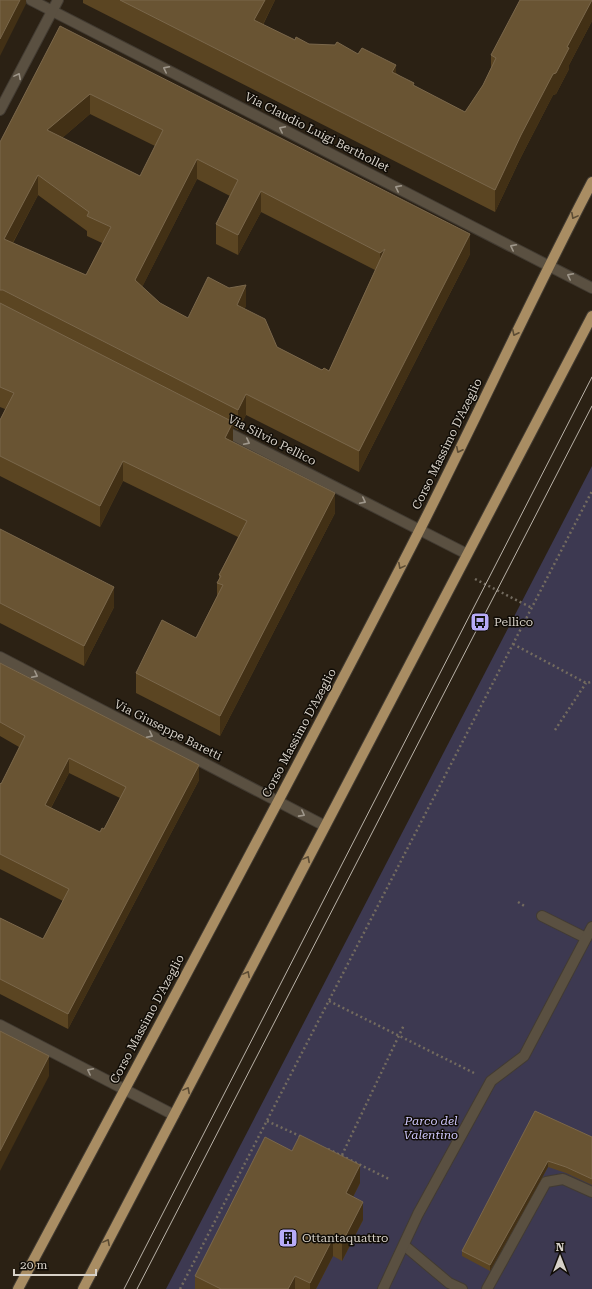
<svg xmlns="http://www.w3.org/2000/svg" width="592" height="1289" viewBox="0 0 592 1289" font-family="'Roboto Serif',serif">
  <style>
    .green { fill: #3d3951 }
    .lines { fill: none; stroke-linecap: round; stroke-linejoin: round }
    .minor-casing { stroke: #423b32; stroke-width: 12 }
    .major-casing { stroke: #423b32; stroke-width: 12 }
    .path { stroke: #736b5f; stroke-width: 2.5; stroke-dasharray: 2 3; stroke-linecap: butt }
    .minor { stroke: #5a5041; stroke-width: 10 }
    .major { stroke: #a98d63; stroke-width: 10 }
    .tram { stroke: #b9b2a8; stroke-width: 1 }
    .wall { fill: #5b4522; fill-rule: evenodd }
    .shaded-wall { fill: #423015 }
    .building { fill: #695433; stroke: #7a674b; fill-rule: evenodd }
    .oneway { stroke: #9f978b }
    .oneway2 { stroke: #5c4c34 }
    .labels { text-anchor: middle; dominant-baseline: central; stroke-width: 3; stroke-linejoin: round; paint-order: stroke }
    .street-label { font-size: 12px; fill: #d7d1c8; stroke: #100c06 }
    .poi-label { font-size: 12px; fill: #d7d1c8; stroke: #100c06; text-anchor: start }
    .park-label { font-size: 12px; font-style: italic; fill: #cdc6fb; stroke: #100c06 }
  </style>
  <rect width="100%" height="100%" fill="#2b2114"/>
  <polygon class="green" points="592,466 592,1289 166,1289"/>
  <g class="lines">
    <defs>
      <g id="minor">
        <polyline points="31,0 592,288"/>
        <polyline points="0,110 58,0"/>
        <polyline points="221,429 467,554"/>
        <polyline points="0,657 325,826"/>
        <polyline points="542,916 586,938"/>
        <polyline points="0,1025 174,1115"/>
        <polyline points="405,1246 449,1283 462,1289"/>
        <polyline points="383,1289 418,1214 491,1081 524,1056 592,927"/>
        <polyline points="487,1289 546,1182 563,1179 592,1192"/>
      </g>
      <g id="major">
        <path d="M 18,1289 C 150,1042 283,796 411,547 C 473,426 529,302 592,182"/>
        <polyline points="83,1289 592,316"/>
      </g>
    </defs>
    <use href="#minor" class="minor-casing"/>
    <use href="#major" class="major-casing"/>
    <g class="path">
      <polyline points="475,579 532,608"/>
      <polyline points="513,644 586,683 592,682"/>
      <polyline points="555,730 586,683"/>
      <polyline points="518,902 526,907"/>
      <polyline points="329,1001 474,1073"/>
      <polyline points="267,1121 302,1137"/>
      <polyline points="328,1149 389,1179"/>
      <polyline points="342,1155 404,1025"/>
      <polyline points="180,1289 592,491"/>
    </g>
    <use href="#minor" class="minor"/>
    <use href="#major" class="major"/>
    <g class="tram">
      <polyline points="124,1289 592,377"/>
      <polyline points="137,1289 592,406"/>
    </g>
  </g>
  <g class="wall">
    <polygon points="83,0 275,0 263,25 295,40 396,73 414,86 465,112 483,85 491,68 491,55 592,0 592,21 569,65 569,69 556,94 553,95 521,157 495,212 83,3"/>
    <path d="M 60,26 L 470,254 L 359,472 L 246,415 L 238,430 L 233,427 L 233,442 L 335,513 L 220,736 L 136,693 L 136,673 L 196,638 L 217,596 L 217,583 L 219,579 L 219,575 L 238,537 L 123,481 L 100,527 L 0,476 L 0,420 L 5,409 L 0,407 L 0,142 ZM 90,114 L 155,146 L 140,176 L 62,138 ZM 197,179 L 230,196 L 216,224 L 216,244 L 238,255 L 261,212 L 375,270 L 329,371 L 322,370 L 277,347 L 244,309 L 246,306 L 188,318 L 160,303 L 142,287 ZM 38,195 L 87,231 L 87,236 L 102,243 L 86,275 L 13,243 Z"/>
    <polygon points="0,529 114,607 84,666 0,623"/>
    <path d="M 0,663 L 199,780 L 68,1029 L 0,994 L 0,918 L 43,939 L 63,901 L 0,869 L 0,783 L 1,784 L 19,747 L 0,736 ZM 69,773 L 120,798 L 104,829 L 100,832 L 51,808 Z"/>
    <polygon points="535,1111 592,1137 592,1185 566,1173 548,1167 490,1271 462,1256 462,1251"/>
    <polygon points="360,1183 353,1197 363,1220 342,1261 333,1256 316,1289 195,1289 195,1276"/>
  </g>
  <g class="shaded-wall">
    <polygon points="20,0 26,0 26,4 0,56 0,39"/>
    <polygon points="265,0 275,0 254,42 254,20"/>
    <polygon points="592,0 592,21 569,65 569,69 556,94 553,95 521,157 495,212 495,190 521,135"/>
    <polygon points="396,65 396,87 392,72"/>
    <polygon points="90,94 90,114 47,151 47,130"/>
    <polygon points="197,159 197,179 135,301 135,280"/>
    <polygon points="38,175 38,195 4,259 4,239"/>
    <polygon points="261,191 261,212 238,255 238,235"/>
    <polygon points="470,234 470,254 359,472 359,451"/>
    <polygon points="385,249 380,273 380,253"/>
    <polygon points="246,285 246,306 237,325 237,305"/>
    <polygon points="246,394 246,415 238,430 238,410"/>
    <polygon points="233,422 233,442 225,438"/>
    <polygon points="123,461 123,481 100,527 100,506"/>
    <polygon points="335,493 335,513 220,736 220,716"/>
    <polygon points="114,587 114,607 84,666 84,646"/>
    <polygon points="69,758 69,773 45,819 45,805"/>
    <polygon points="199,765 199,780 68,1029 68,1014"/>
    <polygon points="49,1056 49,1076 0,1171 0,1151"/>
    <polygon points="548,1161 548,1167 490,1271 490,1265"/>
    <polygon points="360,1165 360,1183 346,1211 346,1193"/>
    <polygon points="363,1202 363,1220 342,1261 342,1243"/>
    <polygon points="333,1238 333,1256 316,1289 310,1289 310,1283"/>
    <polygon points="295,1276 295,1289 288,1289"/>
  </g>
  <g class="building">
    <polygon points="0,0 20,0 0,39"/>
    <polygon points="120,0 265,0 254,20 295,40 296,37 309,44 335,45 337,42 358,54 362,48 396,65 392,72 414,83 413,85 465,112 483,85 496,58 491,55 520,0 592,0 567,47 569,48 556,73 553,74 521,135 495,190"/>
    <path d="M 60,26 L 470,234 L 359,451 L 246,394 L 238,410 L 3,290 L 0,290 L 0,142 ZM 90,94 L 163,130 L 140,176 L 47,130 ZM 197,159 L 238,180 L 216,224 L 238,235 L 261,191 L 380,253 L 385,249 L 329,371 L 324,368 L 322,370 L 277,347 L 265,319 L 237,305 L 246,285 L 229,288 L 208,277 L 188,318 L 160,303 L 135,280 ZM 38,175 L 89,212 L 87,216 L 111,227 L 86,275 L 4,239 Z"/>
    <polygon points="0,303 233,422 225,438 335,493 220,716 136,673 162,620 196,638 223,585 217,583 221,576 219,575 247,521 123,461 100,506 0,456 0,420 14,393 0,387"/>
    <polygon points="0,529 114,587 84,646 0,603"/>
    <path d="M 0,663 L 199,765 L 68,1014 L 0,979 L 0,918 L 43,939 L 69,889 L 0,854 L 0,783 L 1,784 L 25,736 L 0,722 ZM 69,758 L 126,787 L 104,829 L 102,828 L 100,832 L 45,805 Z"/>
    <polygon points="0,1031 49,1056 0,1151"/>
    <polygon points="535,1111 592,1137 592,1179 566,1167 548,1161 490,1265 462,1251"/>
    <polygon points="300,1135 360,1165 346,1193 363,1202 342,1243 333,1238 310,1283 295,1276 288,1289 221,1289 195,1276 265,1137 292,1151"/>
  </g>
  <defs><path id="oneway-chevron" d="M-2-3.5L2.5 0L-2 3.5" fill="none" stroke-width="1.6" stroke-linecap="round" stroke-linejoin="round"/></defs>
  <g class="oneway">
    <use href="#oneway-chevron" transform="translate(166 69) rotate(-153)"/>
    <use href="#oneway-chevron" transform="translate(18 76) rotate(-62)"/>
    <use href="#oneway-chevron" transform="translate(282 129) rotate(-153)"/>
    <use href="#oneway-chevron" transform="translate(398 188) rotate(-153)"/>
    <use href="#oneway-chevron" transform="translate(513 247) rotate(-153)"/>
    <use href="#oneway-chevron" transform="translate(570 276) rotate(-153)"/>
    <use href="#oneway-chevron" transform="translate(247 442) rotate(27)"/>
    <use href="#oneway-chevron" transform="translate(363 501) rotate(27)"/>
    <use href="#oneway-chevron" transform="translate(35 675) rotate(27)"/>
    <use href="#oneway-chevron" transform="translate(150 735) rotate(27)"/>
    <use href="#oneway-chevron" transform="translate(302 814) rotate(28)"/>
    <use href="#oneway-chevron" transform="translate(90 1071) rotate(-153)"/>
  </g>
  <g class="oneway2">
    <use href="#oneway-chevron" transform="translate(574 216) rotate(118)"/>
    <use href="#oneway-chevron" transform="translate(515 333) rotate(116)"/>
    <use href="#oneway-chevron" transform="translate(459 450) rotate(116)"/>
    <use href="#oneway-chevron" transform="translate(401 566) rotate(118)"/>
    <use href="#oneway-chevron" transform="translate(307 859) rotate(-62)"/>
    <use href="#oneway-chevron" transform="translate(247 974) rotate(-62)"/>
    <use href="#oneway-chevron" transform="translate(187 1090) rotate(-62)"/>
    <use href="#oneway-chevron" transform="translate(107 1242) rotate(-62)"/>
  </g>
  <defs>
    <symbol id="bus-square" viewBox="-11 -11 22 22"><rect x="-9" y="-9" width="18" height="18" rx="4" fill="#b7abf8" stroke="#100c06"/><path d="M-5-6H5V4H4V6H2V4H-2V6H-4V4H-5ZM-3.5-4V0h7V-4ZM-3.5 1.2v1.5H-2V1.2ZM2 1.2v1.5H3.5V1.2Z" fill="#111"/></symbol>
    <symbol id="building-square" viewBox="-11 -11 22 22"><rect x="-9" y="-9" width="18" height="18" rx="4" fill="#b7abf8" stroke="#100c06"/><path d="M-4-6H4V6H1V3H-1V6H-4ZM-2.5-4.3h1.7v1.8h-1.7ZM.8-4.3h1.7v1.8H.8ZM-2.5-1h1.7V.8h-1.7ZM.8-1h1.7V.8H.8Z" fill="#111"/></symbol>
  </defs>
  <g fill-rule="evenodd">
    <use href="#bus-square" x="469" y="611" width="22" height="22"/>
    <use href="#building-square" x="277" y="1227" width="22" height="22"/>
  </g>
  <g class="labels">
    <g class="street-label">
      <text transform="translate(317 132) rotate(27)">Via Claudio Luigi Berthollet</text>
      <text transform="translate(272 440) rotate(27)">Via Silvio Pellico</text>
      <text transform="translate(447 444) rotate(-64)">Corso Massimo D'Azeglio</text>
      <text transform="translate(168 730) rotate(27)">Via Giuseppe Baretti</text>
      <text transform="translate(299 733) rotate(-62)">Corso Massimo D'Azeglio</text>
      <text transform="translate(147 1019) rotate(-62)">Corso Massimo D'Azeglio</text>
    </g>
    <g class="poi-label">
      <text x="494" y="622">Pellico</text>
      <text x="302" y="1238">Ottantaquattro</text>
    </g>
    <g class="park-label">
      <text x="431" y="1121">Parco del<tspan x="431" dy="14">Valentino</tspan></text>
    </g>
  </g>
  <g transform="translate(560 1257)" stroke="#100c06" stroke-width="3" paint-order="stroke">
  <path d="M0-3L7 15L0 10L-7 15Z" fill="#d7d1c8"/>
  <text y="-6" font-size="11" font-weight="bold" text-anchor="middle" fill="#d7d1c8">N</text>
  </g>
  <path d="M14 1269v6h82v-6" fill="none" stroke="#d7d1c8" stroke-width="2"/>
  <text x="20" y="1269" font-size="12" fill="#d7d1c8" stroke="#100c06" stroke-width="3" paint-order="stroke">20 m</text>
</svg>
